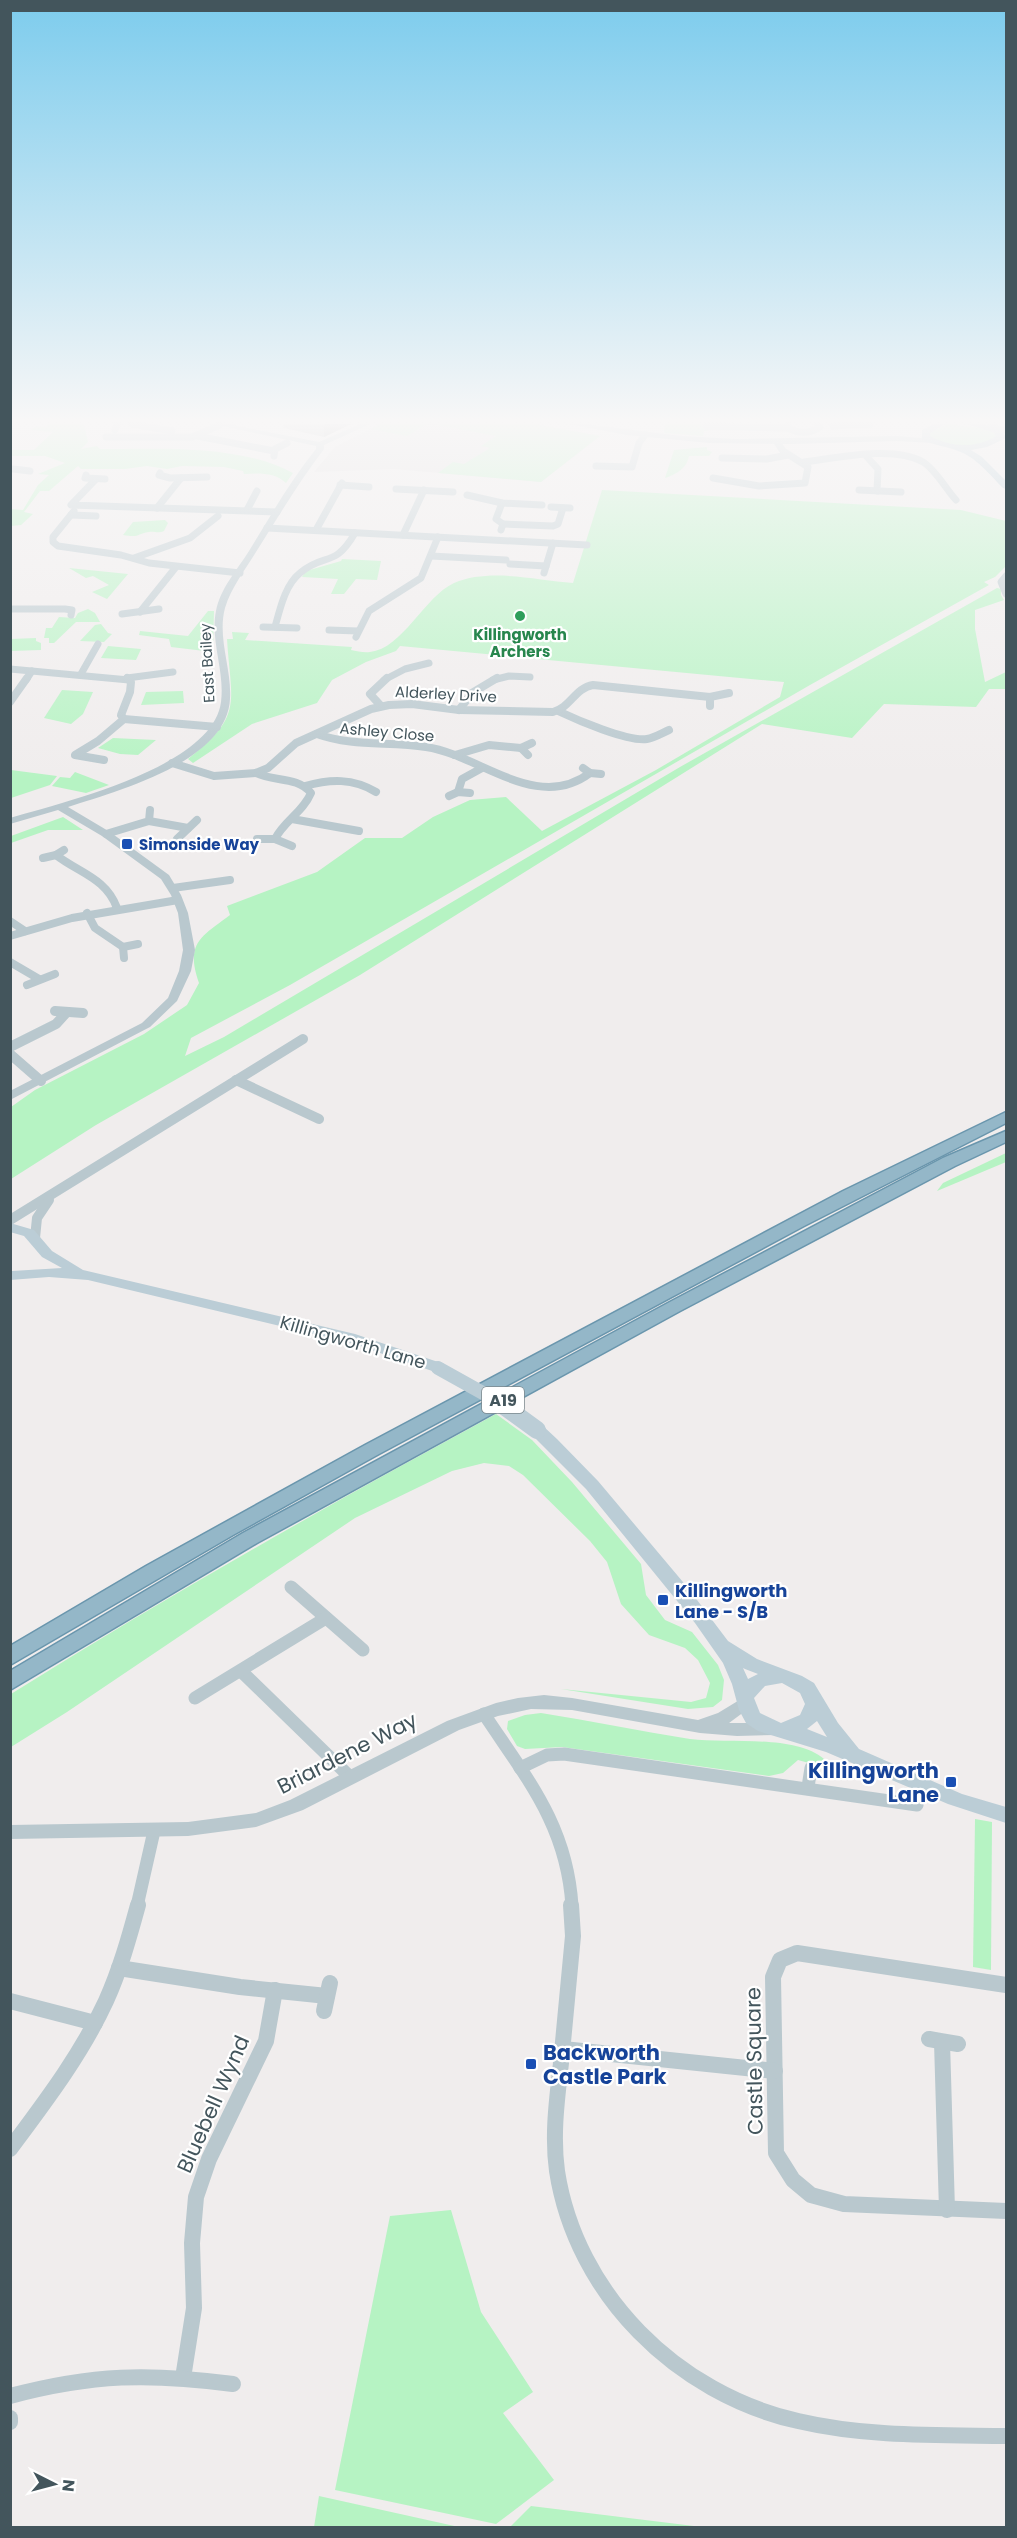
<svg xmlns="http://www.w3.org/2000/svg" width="1017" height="2538" viewBox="0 0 1017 2538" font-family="Poppins,sans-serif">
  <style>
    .education { fill: #e1dedf }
    .green { fill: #b6f3c3 }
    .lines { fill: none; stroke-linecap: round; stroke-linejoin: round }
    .trunk-casing { stroke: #6a96ad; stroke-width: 3 }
    .minor-far4 { stroke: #b9c8ce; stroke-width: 7 }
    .minor-far3 { stroke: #b9c8ce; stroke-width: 8 }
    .minor-far2 { stroke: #b9c8ce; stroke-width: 10 }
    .minor-far1 { stroke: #b9c8ce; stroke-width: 13 }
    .minor { stroke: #b9c8ce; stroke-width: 16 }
    .tertiary { fill: #b9c8ce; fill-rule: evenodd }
    .secondary { fill: #bbcdd6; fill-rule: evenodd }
    .primary { fill: #a9c3cf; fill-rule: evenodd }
    .trunk { fill: #94b7c8; fill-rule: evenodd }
    .secondary-bridge-far1 { stroke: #bbcdd6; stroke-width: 14 }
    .secondary-bridge { stroke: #bbcdd6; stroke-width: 18 }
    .wall { fill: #acb1b5 }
    .shaded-wall { fill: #8c9094 }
    .leisure-dot { fill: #2e9e5b; stroke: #fff; stroke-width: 2 }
    .transit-dot { fill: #1a4fb4; stroke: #fff; stroke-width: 2 }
    .labels { text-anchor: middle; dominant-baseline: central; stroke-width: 4.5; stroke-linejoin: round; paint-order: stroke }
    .far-leisure-label { font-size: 15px; font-weight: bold; fill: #27864d; stroke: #fff }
    .far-street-label { font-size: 15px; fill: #43555c; stroke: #fff }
    .far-transit-label { font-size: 15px; font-weight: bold; fill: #164399; stroke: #fff; text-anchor: start }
    .shield { fill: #fff; stroke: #7b888d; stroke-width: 1.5 }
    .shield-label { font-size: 16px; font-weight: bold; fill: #43555c }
    .street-label { font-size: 18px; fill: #43555c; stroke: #fff }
    .transit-label { font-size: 18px; font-weight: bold; fill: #164399; stroke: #fff; text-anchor: start }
    .near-street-label { font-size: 21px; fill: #43555c; stroke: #fff }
    .near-transit-label { font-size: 21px; font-weight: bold; fill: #164399; stroke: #fff; text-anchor: end }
  </style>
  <rect width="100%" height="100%" fill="#f0eded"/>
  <polygon class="education" points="380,424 535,424 600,436 541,482 394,469 314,472 335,447"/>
  <g class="green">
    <path d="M 49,424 L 84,424 L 88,442 L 81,449 L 97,446 L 100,449 C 159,449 239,444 293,473 L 286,483 C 275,472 258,473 244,474 L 243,471 L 224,467 L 182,466 L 167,469 L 147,466 L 125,469 L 81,469 L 78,466 L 49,491 L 40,491 L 24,512 L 33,514 L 21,525 L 11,526 L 11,509 L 23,510 L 38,485 L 49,475 L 38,474 L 65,463 L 45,456 L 11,456 L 11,450 L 34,450 L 53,432 L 31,430 L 36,426 L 46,427 Z"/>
    <polygon points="380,424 535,424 600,436 541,482 438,473 453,462 464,464 490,448 481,446 496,436 433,424 425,425 407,436 371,429"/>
    <polygon points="665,424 701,424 702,427 709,427 708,431 704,431 703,436 664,433"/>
    <path d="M 948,424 L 987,429 L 997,435 C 983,453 948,446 929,438 L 928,433 Z"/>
    <path d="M 707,447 L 707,450 L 712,452 L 709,456 L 689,456 C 687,468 677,474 665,478 L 674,450 Z"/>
    <path d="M 602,490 L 961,510 L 1006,521 L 1006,566 L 995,577 L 984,582 L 989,585 L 810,685 L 290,985 L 191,1038 L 185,1056 L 224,1037 L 680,767 L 997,588 L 1001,589 L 1001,595 L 1004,600 L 975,610 L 975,629 L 985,682 L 1006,672 L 1006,689 L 989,689 L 976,707 L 884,704 L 852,738 L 762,724 L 360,975 L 96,1125 L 11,1179 L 11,1107 L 35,1090 L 144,1034 L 187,1005 L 199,983 C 185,943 201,937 230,915 L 227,906 L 317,872 L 365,838 L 402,838 L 433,817 L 470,800 L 506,797 L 542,831 L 656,770 L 780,697 L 784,682 L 400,646 L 396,651 L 366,662 L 332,680 L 317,703 L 252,724 L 193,763 L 188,759 C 244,715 231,704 227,639 L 233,639 L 232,632 L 249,633 L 245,640 L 352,647 L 351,650 C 357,651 364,653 370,652 C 402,649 425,596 454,583 C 490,568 535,580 573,583 Z"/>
    <path d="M 165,520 L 168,523 L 164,531 C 157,534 155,531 149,532 C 136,534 140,538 123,535 L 133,522 Z"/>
    <polygon points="342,559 381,561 377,580 356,579 344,594 331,594 338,579 302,577 306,571 341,561"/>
    <polygon points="69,568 128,574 107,599 92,592 109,585 93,576 86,578"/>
    <polygon points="88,609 95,613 100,622 76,622 54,643 49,643 49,638 44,638 46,628 52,628 59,617 75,618 78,613"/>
    <polygon points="208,611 214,611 213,652 171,647 169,639 139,635 140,631 188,636"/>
    <polygon points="101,624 108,633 112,634 104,642 80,641 95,625"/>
    <polygon points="36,638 36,641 41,643 41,650 11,651 11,639"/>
    <polygon points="108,646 141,649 136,660 101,658"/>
    <polygon points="62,690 93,692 83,714 71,724 44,718"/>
    <polygon points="183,691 184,703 141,705 146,692"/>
    <polygon points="113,738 156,740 138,755 120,754 98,748"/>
    <polygon points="11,770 57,776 50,785 11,798"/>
    <polygon points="75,772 109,785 86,793 52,786 60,777 70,778"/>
    <polygon points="63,817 83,830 48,830 11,843 11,836"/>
    <polygon points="1006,1153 1006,1162 937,1191 943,1183"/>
    <path d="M 496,1414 L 532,1440 L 572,1482 L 641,1564 L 646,1595 L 665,1620 L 692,1632 L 718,1665 L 724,1680 L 722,1700 L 713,1707 L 688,1709 L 561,1689 L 691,1702 L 706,1698 L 710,1683 L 698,1660 L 685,1648 L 649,1635 L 621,1604 L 607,1562 L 590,1541 L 523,1475 L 509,1466 L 484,1463 L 452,1471 L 355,1518 L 67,1712 L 11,1747 L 11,1694 C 169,1595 332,1503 496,1414 Z"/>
    <path d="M 541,1713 C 591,1721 640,1731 690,1739 C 727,1744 795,1734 824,1759 L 820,1766 L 798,1760 L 783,1773 L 769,1776 L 562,1747 L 525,1749 L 517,1746 L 507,1729 L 508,1721 L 525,1715 Z"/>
    <polygon points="975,1819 992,1822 991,1970 973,1967"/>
    <polygon points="451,2210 481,2312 533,2392 503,2413 554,2480 496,2524 335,2490 390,2216"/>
    <polygon points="319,2496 459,2527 314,2527"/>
    <polygon points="531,2506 702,2527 510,2527"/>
  </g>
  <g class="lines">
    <defs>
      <g id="trunk">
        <polygon points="1006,1112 1006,1123 804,1226 379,1454 233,1535 10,1665 10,1646 146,1566 365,1445 843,1191"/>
        <polygon points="1006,1131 1006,1142 955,1166 680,1311 257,1543 10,1690 10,1671 243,1533 668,1303 943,1158"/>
      </g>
    </defs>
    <use href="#trunk" class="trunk-casing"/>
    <g class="minor-far4">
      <polyline points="132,424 172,431"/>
      <path d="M 788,424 L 787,427 C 798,434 809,434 820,427 L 817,424"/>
      <polyline points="706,426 787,428"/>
      <polyline points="833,426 870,424"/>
      <polyline points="991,428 1006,430"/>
      <polyline points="115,430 117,424"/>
      <polyline points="197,436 274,451"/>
      <polyline points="106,437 192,437 220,425"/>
      <polyline points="274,456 275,449 287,443"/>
      <polyline points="867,457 878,469 877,491"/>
      <polyline points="722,458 767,459 788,455"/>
      <path d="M 804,462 C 837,458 893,445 923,462 C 935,469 946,489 956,500"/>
      <polyline points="596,466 632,467 639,443 645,435"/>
      <polyline points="13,469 30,471"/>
      <polyline points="160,473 159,475 170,478 207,477"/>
      <polyline points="86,475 85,478 105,479"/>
      <polyline points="713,478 759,486 805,483 808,467 783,451 777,442"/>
      <polyline points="96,479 71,505 277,512"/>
      <polyline points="340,485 369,487"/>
      <polyline points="396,489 453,492"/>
      <polyline points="859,490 901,492"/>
      <polyline points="467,495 502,503 542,505"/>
      <polyline points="551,507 570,508"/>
      <polyline points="157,508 181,478"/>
      <polyline points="247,510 257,491"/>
      <polyline points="74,511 53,537 53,542 58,546 121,555 149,563 240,573"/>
      <polyline points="71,515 96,516"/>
      <polyline points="503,524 553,526 558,524 563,508"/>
      <polyline points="267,528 587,545"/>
      <polyline points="316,530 342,483"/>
      <polyline points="501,530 503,524 496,519 502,503"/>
      <polyline points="403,535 424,490"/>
      <polyline points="431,556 506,560"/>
      <polyline points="134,558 190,538 218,516"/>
      <polyline points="510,564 546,566"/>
      <polyline points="544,573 553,543"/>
      <polyline points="1006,576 1001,582 1006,594"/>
      <polyline points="10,609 65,609 72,610 71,615"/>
      <polyline points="140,612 176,567"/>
      <polyline points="122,614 159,609"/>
      <polyline points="263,627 297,628"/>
      <path d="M 275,627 C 280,609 285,585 300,573 C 325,552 334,569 355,533"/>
      <polyline points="329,630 358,631"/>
      <polyline points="356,637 369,611 421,578 438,537"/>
      <polyline points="10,669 129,680"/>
      <polyline points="81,674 98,644"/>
      <polyline points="127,678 173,672"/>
      <polyline points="26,680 32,671"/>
      <polyline points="384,680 405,669 429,663"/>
      <polyline points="493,680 509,676 530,677"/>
    </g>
    <g class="minor-far3">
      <polyline points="127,678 131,682 130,692 121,715 124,719 217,727"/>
      <polyline points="10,702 27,678"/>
      <polyline points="381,706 370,694 387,678"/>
      <polyline points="710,706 710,697 729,693"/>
      <polyline points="459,710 472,693 497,678"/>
      <path d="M 558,711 C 577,720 628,742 647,739 C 654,738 662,733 669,730"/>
      <path d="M 317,734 C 353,747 389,741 426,747 C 480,755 537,813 590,773"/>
      <polyline points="455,755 489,745 521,748"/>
      <polyline points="528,755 521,748 532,743"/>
      <polyline points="104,760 75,755 98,741 124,719"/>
      <path d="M 172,763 L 214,776 L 256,773 L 268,768 L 296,743 L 371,709 L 389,705 L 412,704 L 459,710 L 553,712 C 571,707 575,688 593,685 L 710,697"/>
      <polyline points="583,768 590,773 601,774"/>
      <path d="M 256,773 C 274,782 297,776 311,793 C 303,812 284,821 275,839"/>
      <path d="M 305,786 C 330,779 353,778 376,792"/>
      <polyline points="458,792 462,779 482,768"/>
      <polyline points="449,796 458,792 470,793"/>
      <polyline points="292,819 359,831"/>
      <polyline points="149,821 188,828"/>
      <polyline points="106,834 149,821 150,810"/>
      <polyline points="177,839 197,820"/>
      <polyline points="257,839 275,839 292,846"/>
      <path d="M 56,855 C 79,873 106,878 117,908"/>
      <polyline points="43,858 56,855 64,850"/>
      <polyline points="173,888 230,880"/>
      <polyline points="87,913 95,928 123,947 124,958"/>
      <polyline points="10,921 25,931"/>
      <polyline points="10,936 72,918 178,900"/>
      <polyline points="123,947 138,944"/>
      <polyline points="10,962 39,979"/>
      <polyline points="27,985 55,974"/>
    </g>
    <g class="minor-far2">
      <polyline points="55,1011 83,1013"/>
      <polyline points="10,1047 56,1024 67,1012"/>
      <polyline points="10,1054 41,1081"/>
      <polyline points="236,1080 319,1119"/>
      <polyline points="10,1220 303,1039"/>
      <polyline points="35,1238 37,1218 49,1200"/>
    </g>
    <g class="minor-far1">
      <polyline points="291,1587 363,1650"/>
      <polyline points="241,1671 350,1777"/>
      <polyline points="195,1698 326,1618"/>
      <path d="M 484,1714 C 527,1779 567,1825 572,1906"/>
      <polyline points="520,1768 547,1755 564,1754 917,1805"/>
      <polyline points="808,1787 811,1768"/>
      <polyline points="137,1906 154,1831"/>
    </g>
    <g class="minor">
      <path d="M 571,1905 L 573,1936 C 569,1978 565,2020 561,2063 C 557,2099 552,2135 557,2171 C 576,2294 677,2394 798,2421 C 866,2437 937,2435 1006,2436"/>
      <polyline points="119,1968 240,1987 327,1996"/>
      <polyline points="1006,1985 797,1953 780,1960 773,1977 776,2153 793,2180 811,2195 844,2204 1006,2211"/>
      <polyline points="10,2001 95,2023"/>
      <polyline points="324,2011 330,1983"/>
      <polyline points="929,2039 958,2044"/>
      <polyline points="942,2042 947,2210"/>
      <polyline points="563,2049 775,2071"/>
      <path d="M 10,2149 C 45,2102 81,2055 106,2001 C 120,1970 129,1938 138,1905"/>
      <polyline points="183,2378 194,2308 192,2243 196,2197 209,2159 266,2041 275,1990"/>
      <path d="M 10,2396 C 93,2374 149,2373 233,2384"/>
      <polyline points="10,2418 10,2422"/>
    </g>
    <g class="tertiary">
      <path d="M 213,424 L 228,424 L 319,442 L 360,424 L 370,424 L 324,445 L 324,449 C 299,482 278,517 256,552 C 245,570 231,588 225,608 C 217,638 232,669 230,699 C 227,762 117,791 68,807 L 110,832 L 169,875 L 181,895 L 188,913 L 195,950 L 191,971 L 177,1001 L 150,1027 L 10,1100 L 10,1091 L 142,1023 L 168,998 L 179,971 L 183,950 L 178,913 L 171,895 L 161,879 L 102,836 L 58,810 L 10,824 L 10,818 C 64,802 213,767 221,702 C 225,671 210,641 216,611 C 220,589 237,570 249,551 C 270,517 290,481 316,449 L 316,446 Z"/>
      <polygon points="569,424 584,424 682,436 736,439 897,436 932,439 936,441 932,443 897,441 791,444 709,443 627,435"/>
      <polygon points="544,1695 572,1698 698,1720 718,1713 746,1696 752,1698 754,1702 752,1706 729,1723 775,1723 781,1724 783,1729 781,1734 775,1735 737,1736 700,1733 572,1710 531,1709 498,1716 459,1730 303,1810 256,1827 188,1836 10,1839 10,1825 188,1822 256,1813 290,1800 447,1721 496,1703 518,1698"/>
    </g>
    <g class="secondary">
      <polygon points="10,1223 34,1230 52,1251 83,1270 355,1334 444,1364 446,1368 438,1373 351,1343 88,1280 49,1277 10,1280 12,1271 62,1268 42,1257 24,1236 10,1232"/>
      <path d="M 537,1425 L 543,1426 L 557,1439 L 598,1481 L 688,1588 L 728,1641 L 757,1659 L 802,1676 L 814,1683 L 838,1723 L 859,1749 L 962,1794 L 1006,1807 L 1006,1823 L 948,1804 L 826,1752 L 758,1731 L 746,1723 L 739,1710 L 732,1684 L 723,1663 L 695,1623 L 586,1489 L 531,1434 L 529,1430 L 531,1426 ZM 743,1668 L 745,1669 L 758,1674 L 748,1679 ZM 782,1683 L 800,1693 L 805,1704 L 800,1715 L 781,1723 L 760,1713 L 754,1698 L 765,1686 ZM 817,1721 L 827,1737 L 807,1729 Z"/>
    </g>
    <path class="primary" d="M 934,424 L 945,424 L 930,433 L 930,436 C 950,447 976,449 996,436 L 993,432 L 966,424 L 981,424 L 999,428 L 1006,437 L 1004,439 L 987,447 L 971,450 L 982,457 L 1006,481 L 1006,489 L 1003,488 C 990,475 976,457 958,451 C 946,446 934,446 922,439 L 922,430 Z"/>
    <use href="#trunk" class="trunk"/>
    <polyline class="secondary-bridge-far1" points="438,1368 499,1402"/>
    <polyline class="secondary-bridge" points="497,1401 537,1430"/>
  </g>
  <polygon class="wall" points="283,424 351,424 324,437 284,428"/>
  <polygon class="shaded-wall" points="326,424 351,424 324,437 324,425"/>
  <linearGradient id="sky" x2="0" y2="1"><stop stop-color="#7dcced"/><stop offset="0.54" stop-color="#f8f7f7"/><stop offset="1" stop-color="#f8f7f7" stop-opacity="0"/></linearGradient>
  <rect width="1017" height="779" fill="url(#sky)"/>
  <circle class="leisure-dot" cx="520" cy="616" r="6"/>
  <g class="transit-dot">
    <rect x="121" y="838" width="12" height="12" rx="3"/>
    <rect x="657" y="1594" width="12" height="12" rx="3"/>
    <rect x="945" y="1776" width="12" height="12" rx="3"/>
    <rect x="525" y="2058" width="12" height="12" rx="3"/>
  </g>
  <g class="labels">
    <g class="far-leisure-label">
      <text x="520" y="634">Killingworth<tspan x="520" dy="17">Archers</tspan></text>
    </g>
    <g class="far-street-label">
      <text transform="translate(207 663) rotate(-93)">East Bailey</text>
      <text transform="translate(446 694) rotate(3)">Alderley Drive</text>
      <text transform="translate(387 732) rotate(5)">Ashley Close</text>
    </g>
    <g class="far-transit-label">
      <text x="139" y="844">Simonside Way</text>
    </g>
    <rect class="shield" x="482" y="1387" width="42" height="26" rx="4.5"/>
    <g class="shield-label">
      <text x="503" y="1400">A19</text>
    </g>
    <g class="street-label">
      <text transform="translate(353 1342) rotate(16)">Killingworth Lane</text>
    </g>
    <g class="transit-label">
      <text x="675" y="1590">Killingworth<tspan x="675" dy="21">Lane - S/B</tspan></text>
    </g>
    <g class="near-street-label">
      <text transform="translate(347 1753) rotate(-27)">Briardene Way</text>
      <text transform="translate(754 2061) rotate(-91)">Castle Square</text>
      <text transform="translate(213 2104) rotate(-66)">Bluebell Wynd</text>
    </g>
    <g class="near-transit-label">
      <text x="939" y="1770">Killingworth<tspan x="939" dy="24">Lane</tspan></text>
      <text x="543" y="2052" text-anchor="start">Backworth<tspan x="543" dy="24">Castle Park</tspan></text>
    </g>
  </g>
  <rect width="1017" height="2538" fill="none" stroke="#43555c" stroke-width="24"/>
  <g transform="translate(54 2484) rotate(96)" stroke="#ffffff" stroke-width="4.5" paint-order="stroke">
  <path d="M0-4.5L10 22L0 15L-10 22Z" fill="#43555c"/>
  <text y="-9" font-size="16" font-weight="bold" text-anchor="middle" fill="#43555c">N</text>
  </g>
</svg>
